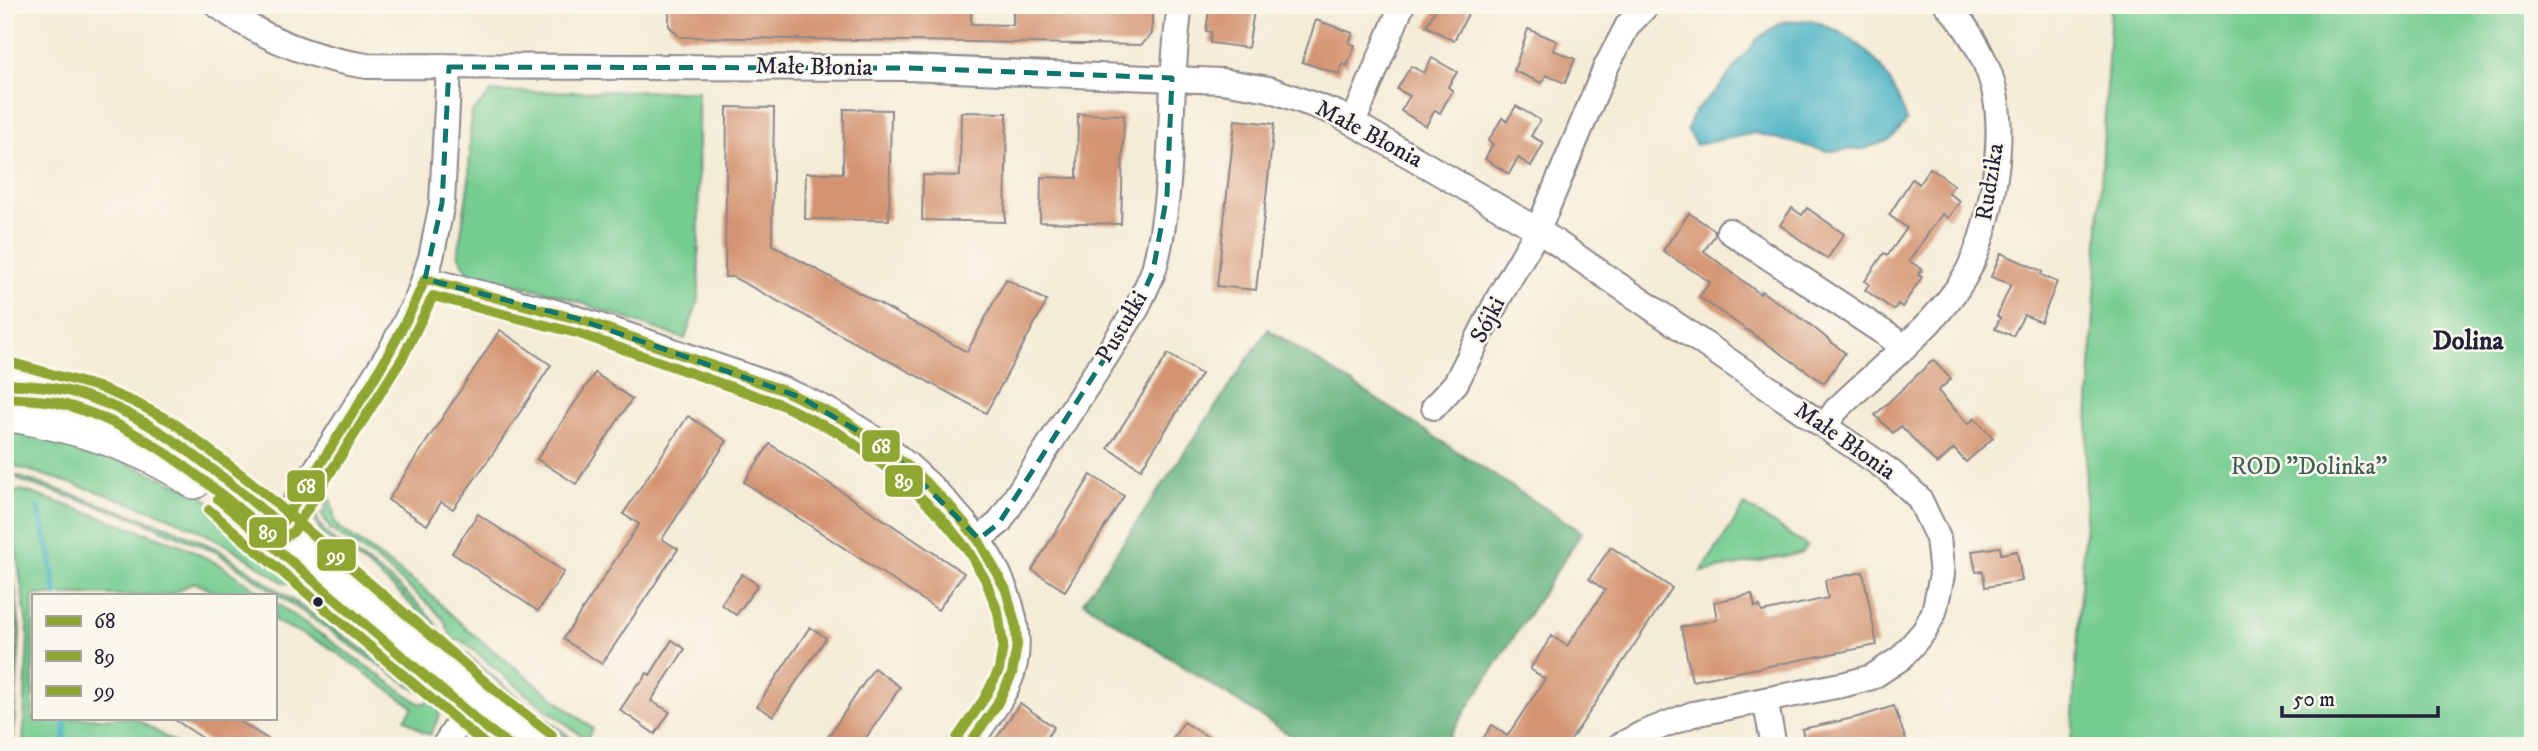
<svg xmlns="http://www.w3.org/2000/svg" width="2538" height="751" viewBox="0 0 2538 751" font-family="'IM FELL DW Pica',serif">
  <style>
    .green { fill: #74cc91; stroke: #4b7766; stroke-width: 2 }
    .forest { fill: #5fb07b; stroke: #40695b; stroke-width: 2 }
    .water { fill: #45b1c3; stroke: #346a7f; stroke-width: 2 }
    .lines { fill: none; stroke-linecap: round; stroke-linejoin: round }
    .stream { stroke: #45b1c3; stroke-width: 6 }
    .building { fill: #d49472 }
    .street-casing { stroke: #8c8789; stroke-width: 28 }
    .secondary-casing { stroke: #8c8789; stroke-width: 38 }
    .street { stroke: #fff; stroke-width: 24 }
    .secondary { stroke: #fff; stroke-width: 35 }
    .bus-1-casing { stroke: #fbf7ec; stroke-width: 16 }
    .bus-2-casing { stroke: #fbf7ec; stroke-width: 16 }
    .bus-3-casing { stroke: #fbf7ec; stroke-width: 16 }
    .bus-1 { stroke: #8fa632; stroke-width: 10 }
    .bus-2 { stroke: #8fa632; stroke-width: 10 }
    .bus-3 { stroke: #8fa632; stroke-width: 10 }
    .marked { fill: none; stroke: #0f766e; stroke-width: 5; stroke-dasharray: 14 9; stroke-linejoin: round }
    .bus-dot { fill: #22223b; stroke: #fbf7ec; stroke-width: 2.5 }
    .labels { text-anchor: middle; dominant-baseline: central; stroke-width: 5; stroke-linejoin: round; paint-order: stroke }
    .street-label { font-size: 24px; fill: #22223b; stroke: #fbf7ec }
    .park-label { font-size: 24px; fill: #3f5e59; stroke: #fbf7ec }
    .neighbourhood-label { font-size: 26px; font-weight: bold; fill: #22223b; stroke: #fbf7ec }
    .line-badge { stroke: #fbf7ec; stroke-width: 2.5 }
    .badge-label { font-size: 19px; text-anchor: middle; font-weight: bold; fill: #fff }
  </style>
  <rect width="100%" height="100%" fill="#fbf7ec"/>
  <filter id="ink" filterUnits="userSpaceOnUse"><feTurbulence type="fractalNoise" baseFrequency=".0143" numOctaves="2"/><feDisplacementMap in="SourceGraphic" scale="14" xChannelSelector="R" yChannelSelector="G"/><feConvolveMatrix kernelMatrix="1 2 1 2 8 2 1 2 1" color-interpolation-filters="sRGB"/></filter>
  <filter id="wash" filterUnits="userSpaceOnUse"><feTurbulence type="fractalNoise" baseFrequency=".00686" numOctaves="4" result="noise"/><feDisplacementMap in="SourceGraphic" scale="28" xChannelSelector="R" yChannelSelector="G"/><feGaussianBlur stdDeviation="1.57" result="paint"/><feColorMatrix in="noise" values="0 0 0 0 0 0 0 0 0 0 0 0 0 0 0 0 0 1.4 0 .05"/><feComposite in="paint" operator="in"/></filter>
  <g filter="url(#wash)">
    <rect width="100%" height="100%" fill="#f5ecd7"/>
    <g class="green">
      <polygon points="2111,5 2533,5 2533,746 2071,746 2085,522 2086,458"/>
      <polygon points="698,91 699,298 685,339 553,293 469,274 458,254 469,180 471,114 491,92"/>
      <path d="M 44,428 L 200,494 L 240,526 L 294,583 L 284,583 C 260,567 237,550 212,537 C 150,505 80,487 15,466 L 12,453 L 5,446 L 5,437 L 19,430 Z"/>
      <polygon points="14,475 169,527 218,549 424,691 417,691 216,552 133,517 21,481"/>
      <polygon points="22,490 181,545 222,566 265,595 221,595 194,582 170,595 33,595 33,718 135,718 180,746 23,746 28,633 11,512 12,497 17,491"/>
      <polygon points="326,495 331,501 336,525 424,589 469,631 593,729 586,739 526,694 461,640 453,641 444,620 434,609 375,559 331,530 321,513 327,510 323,501"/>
      <polygon points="1745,505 1807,546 1802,553 1701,572"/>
      <path d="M 316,515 C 324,540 345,547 366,562 C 391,578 437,617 447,643 L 402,595 L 368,566 L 323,536 L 313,516 Z"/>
      <polygon points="5,536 16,593 20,631 13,746 11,746 18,632"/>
      <polygon points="5,579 12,632 5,744"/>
      <polygon points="275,602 419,703 425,703 431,698 438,706 440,715 430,735 423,732 405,719 413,707 326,645 275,621"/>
      <polygon points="460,648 521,700 582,746 561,734 464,654"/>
      <polygon points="995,674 949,746 944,746 991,676"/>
    </g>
    <polygon class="forest" points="1268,329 1582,532 1443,746 1307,746 1083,602"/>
    <path class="water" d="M 1811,20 C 1866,39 1889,68 1907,121 L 1890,140 L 1864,149 L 1826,151 L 1755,133 L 1696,145 L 1687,130 L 1694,112 L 1716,91 L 1757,39 L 1782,22 Z"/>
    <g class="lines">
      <g class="stream">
        <polyline points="38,509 50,553 56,595"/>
        <polyline points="65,746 65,718"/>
      </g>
    </g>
    <g id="blocks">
      <g class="building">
        <polygon points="669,5 971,5 971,24 1013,25 1013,5 1152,5 1152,34 1141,45 680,37 669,26"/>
        <polygon points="1215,5 1255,5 1248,48 1210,43 1211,32 1206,31 1209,9 1214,10"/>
        <polygon points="1438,5 1469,5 1466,11 1469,12 1454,41 1426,26"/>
        <polygon points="1316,20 1353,33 1349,43 1355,45 1347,66 1342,64 1339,74 1302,62"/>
        <polygon points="1528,29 1557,41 1553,50 1575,59 1565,83 1546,75 1542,83 1514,71"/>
        <polygon points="1432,58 1457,72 1448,87 1453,91 1446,102 1440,113 1435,110 1426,126 1401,111 1410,96 1397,89 1411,66 1424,73"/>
        <polygon points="1516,106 1540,120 1531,136 1544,143 1531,166 1518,158 1509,174 1485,159 1493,144 1488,141 1495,130 1502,118 1507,121"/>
        <polygon points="727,107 774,108 772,245 967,352 1006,279 1047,301 986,413 733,277 725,277"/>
        <polygon points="844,109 891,110 889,220 805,219 806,173 843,173"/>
        <polygon points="961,112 1007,113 1005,222 922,220 923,175 960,176"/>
        <polygon points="1078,114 1124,115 1121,224 1040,222 1041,177 1077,178"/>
        <polygon points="1235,120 1274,124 1256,290 1217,286"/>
        <polygon points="1930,168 1954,185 1948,193 1960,201 1948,218 1942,214 1909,261 1922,269 1918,275 1922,277 1902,307 1898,304 1894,310 1865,290 1869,284 1865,281 1884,253 1888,255 1907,228 1889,215 1912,179 1919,184"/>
        <polygon points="1792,208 1802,215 1807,208 1844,234 1827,259 1780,225"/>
        <polygon points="1689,213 1714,230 1715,235 1704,251 1760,294 1761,291 1808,323 1845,353 1824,383 1699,297 1710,282 1663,251"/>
        <polygon points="2001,253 2042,271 2041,275 2057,282 2041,322 2024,315 2013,336 1995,329 2000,318 1997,316 2011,284 1991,277"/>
        <polygon points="500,330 551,365 492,455 453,509 441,502 427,525 388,500"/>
        <polygon points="1168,354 1201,374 1141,469 1108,448"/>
        <polygon points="1933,360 1951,379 1938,391 1968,424 1975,418 1993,438 1966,462 1954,449 1937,464 1901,426 1893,433 1875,415"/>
        <polygon points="595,373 632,399 576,484 537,459"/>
        <polygon points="688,416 727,441 662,539 678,549 602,664 563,639 639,524 623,514"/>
        <polygon points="770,444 964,573 938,610 744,482"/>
        <polygon points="1091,475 1124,496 1065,591 1032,570"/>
        <polygon points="478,514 564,572 538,611 452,553"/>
        <polygon points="1611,547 1672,588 1567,746 1478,746 1492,725 1507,736 1545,679 1530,669 1552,636 1567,646 1605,590 1589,579"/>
        <polygon points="2000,547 2001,554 2017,551 2022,581 1985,587 1983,571 1976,572 1972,551"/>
        <polygon points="1863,572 1877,645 1692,681 1681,627 1717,620 1714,602 1752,594 1755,607 1760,606 1762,612 1828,598 1825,580"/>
        <polygon points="742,574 758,585 736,615 721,604"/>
        <polygon points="810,627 826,638 773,716 757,706"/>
        <polygon points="672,640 685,649 651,701 670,712 655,734 620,710 638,683 640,684 647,673 650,675"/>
        <polygon points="874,668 900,687 886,709 860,746 822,746"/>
        <polygon points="1020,703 1054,727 1041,746 991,746"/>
        <polygon points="1894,706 1908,746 1805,746 1802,729 1858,717"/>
        <polygon points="172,718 234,718 279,746 215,746"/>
        <polygon points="1184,722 1222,746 1167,746"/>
      </g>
    </g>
  </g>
  <g filter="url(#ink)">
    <use href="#blocks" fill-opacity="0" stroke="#8c8789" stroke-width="2"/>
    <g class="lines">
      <defs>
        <g id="street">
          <path d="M 217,5 C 263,39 311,58 367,66 L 908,68 L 1222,81 L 1269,89 L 1336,113 L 1538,230 L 1891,472 L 1919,498 L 1938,538 L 1942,575 L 1934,612 L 1925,630 L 1901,658 L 1872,677 L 1846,684 L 1693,714 L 1644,733 L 1619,746"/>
          <polyline points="1354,121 1402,5"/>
          <polyline points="1729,231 1904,346"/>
          <path d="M 425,279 C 465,290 507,299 548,310 C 597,324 645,341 693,358 C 728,371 764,381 798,396 C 865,425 922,471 968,527 C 997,562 1024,616 1015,663 C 1009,693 985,721 968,746"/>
          <polyline points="1434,407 1456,383 1499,297 1538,230 1606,67 1628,25 1647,5"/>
          <path d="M 1825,426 L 1836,410 C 1876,371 1924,335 1957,289 C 1988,246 2005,151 1996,99 C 1991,66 1970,29 1947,5"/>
          <path d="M 979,539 L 999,523 L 1137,308 C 1142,295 1150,282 1154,269 C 1177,183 1167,92 1180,5"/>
          <polyline points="269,540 281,525 391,350 418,297 431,258 442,203 449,67"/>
          <polyline points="1765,700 1774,746"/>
          <polyline points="444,746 478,693"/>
        </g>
        <g id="secondary">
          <polyline points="5,375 93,400 129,415 166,435 242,493 494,708 543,746"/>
          <path d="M 5,413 C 71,424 139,442 194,481"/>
        </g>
      </defs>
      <use href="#street" class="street-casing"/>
      <use href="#secondary" class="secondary-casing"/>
      <use href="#street" class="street"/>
      <use href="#secondary" class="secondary"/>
      <defs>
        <g id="bus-1">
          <path d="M 5,384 C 21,385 38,385 53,388 C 143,404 213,470 281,525 C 331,445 389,366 425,279 L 585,321 L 785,391 L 846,421 L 912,469 L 950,506 L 979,541 L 1006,590 L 1016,627 L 1017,645 L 1012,674 L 996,706 L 968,746"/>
          <polyline points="218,499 485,727 511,746"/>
        </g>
        <g id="bus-2">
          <path d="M 5,398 C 21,399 38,399 54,402 C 139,421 206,482 272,536 L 281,539 L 293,532 L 403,357 L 433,296 L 580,334 L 780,404 L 839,433 L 902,479 L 940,516 L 967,549 L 985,579 L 998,612 L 1003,645 L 999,670 L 984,699 L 957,738"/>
          <polyline points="209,510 487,746"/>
        </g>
        <polyline id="bus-3" points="9,362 98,387 136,403 174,423 251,482 503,697 552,735"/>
      </defs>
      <use href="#bus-1" class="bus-1-casing"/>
      <use href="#bus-2" class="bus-2-casing"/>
      <use href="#bus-3" class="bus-3-casing"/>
      <use href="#bus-1" class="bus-1"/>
      <use href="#bus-2" class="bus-2"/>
      <use href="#bus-3" class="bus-3"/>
    </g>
  </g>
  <path class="marked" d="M 449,67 L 908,68 L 1172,78 L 1167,195 L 1153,271 L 1137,308 L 999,523 L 979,539 L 887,448 L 800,397 L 575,318 L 425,279 L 442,203 Z"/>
  <circle class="bus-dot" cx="318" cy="602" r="6"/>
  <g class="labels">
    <g class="street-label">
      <text transform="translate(814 67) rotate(1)">Małe Błonia</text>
      <text transform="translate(1369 134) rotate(28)">Małe Błonia</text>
      <text transform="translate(1990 182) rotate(-81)">Rudzika</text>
      <text transform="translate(1488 320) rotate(-63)">Sójki</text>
      <text transform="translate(1122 327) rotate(-60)">Pustułki</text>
      <text transform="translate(1845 441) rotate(35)">Małe Błonia</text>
    </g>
    <g class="park-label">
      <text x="2309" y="467">ROD "Dolinka"</text>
    </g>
    <g class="neighbourhood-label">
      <text x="2468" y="341">Dolina</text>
    </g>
  </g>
  <g class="line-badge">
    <rect x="861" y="429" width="40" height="34" rx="7" fill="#8fa632"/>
    <rect x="884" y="464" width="40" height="34" rx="7" fill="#8fa632"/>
    <rect x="286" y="469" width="40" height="34" rx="7" fill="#8fa632"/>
    <rect x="248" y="516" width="40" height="33" rx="7" fill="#8fa632"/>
    <rect x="316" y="538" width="41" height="34" rx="7" fill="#8fa632"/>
  </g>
  <g class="badge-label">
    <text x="881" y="453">68</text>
    <text x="904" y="488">89</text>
    <text x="306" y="493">68</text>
    <text x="268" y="539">89</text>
    <text x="336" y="562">99</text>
  </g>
  <rect width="2538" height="751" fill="none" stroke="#fbf7ec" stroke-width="28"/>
  <rect x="32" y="594" width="245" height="126" fill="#fbf7ec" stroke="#a4a2a5" stroke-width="2"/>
  <rect x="46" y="616" width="35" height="10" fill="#8fa632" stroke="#a4a2a5" stroke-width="2"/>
  <text x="94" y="628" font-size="21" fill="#22223b">68</text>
  <rect x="46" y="651" width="35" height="10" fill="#8fa632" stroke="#a4a2a5" stroke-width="2"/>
  <text x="94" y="664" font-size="21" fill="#22223b">89</text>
  <rect x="46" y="686" width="35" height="10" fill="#8fa632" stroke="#a4a2a5" stroke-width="2"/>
  <text x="94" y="698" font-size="21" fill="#22223b">99</text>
  <path d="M2282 706v10h156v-10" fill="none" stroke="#22223b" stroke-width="3.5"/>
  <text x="2293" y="706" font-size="21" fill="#22223b" stroke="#fbf7ec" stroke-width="5" paint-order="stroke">50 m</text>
</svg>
